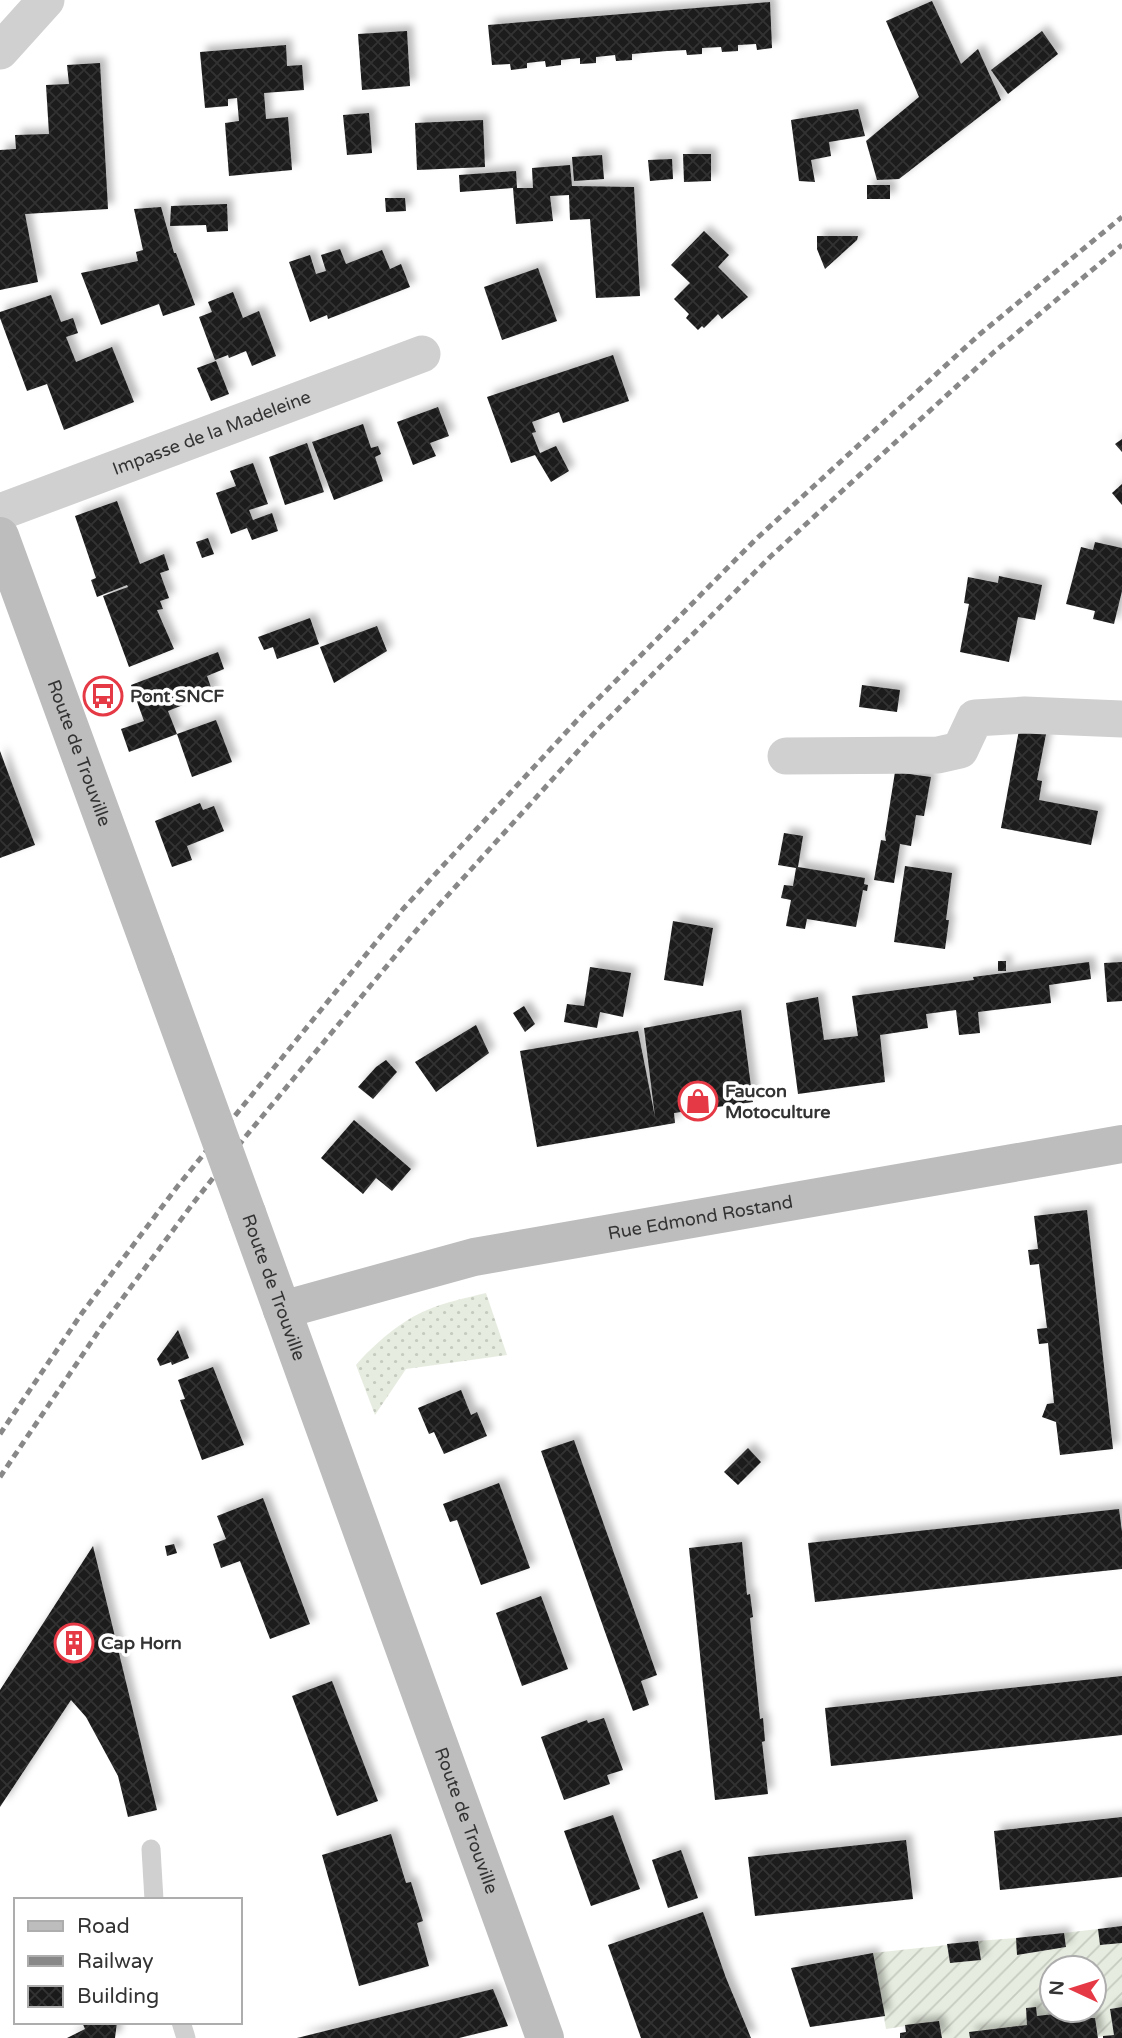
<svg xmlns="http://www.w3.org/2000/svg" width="1122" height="2038" viewBox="0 0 1122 2038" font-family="'Varela Round',sans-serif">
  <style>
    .grass { fill: url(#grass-dots) }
    .garden { fill: url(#garden-furrows) }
    .building { fill: url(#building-cross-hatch); filter: url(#shadow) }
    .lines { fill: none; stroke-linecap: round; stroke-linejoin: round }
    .lane { stroke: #d0d0d0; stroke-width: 19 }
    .street { stroke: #d0d0d0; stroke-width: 37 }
    .secondary { stroke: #bdbdbd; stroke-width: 38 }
    .rail { stroke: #888; stroke-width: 5; stroke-dasharray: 7 5; stroke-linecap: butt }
    .secondary-bridge { stroke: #bdbdbd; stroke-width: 38 }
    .labels { text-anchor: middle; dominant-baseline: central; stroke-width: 7; stroke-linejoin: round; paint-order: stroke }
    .street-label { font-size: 18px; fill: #333; stroke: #fff }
    .poi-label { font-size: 18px; font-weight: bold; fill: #333; stroke: #fff; text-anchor: start }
  </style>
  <defs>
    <pattern id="grass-dots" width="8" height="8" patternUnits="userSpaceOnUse" patternTransform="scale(1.75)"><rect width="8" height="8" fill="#e6ecdf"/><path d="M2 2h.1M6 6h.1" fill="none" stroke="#c6cbc0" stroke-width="1.8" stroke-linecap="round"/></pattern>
    <pattern id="garden-furrows" width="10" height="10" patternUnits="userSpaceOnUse" patternTransform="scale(1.75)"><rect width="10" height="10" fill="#e6ecdf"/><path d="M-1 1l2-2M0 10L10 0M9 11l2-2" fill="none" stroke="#c6cbc0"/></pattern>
    <pattern id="building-cross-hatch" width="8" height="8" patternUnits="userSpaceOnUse" patternTransform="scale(1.75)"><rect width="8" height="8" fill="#1a1a1a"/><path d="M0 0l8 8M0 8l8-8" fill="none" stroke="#333"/></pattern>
    <filter id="shadow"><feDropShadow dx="6" dy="-6" stdDeviation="3.5" flood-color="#0004"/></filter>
  </defs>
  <rect width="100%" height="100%" fill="#fff"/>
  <path class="grass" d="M 486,1293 L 507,1355 L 406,1369 L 375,1415 L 356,1365 C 373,1345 402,1320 427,1310 C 445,1302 466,1298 486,1293 Z"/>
  <polygon class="garden" points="1098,1929 1101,1945 1122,1943 1122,2007 1110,2009 1114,2035 1098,2037 1095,2018 1089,2018 1088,2010 1094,2010 1094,1968 1052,1968 1052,2010 1078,2010 1037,2016 1036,2007 1026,2008 1028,2025 970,2032 970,2038 942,2038 939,2021 886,2029 873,1953 947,1945 950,1963 980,1960 978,1941 1016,1938 1018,1955 1066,1947 1064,1933"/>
  <g class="building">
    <polygon points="932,1 961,64 978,49 1001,100 899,179 877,180 866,141 919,97 886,21"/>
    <polygon points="770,2 772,48 757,50 756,44 738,45 738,51 722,52 721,47 702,48 702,54 687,55 686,50 667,51 632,54 632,60 616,61 615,55 596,57 596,63 580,64 580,58 561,60 561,65 546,67 545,61 527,63 527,68 511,70 510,64 492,65 488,25"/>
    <polygon points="407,31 410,86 362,90 358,34"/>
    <polygon points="1042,31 1058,54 1008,94 991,70"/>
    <polygon points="286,45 287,66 302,65 304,90 264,93 266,119 288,117 292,170 229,176 225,123 239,121 237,98 228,99 228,106 205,108 200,52"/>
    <polygon points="100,63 108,209 25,214 38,282 0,290 0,150 16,149 15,135 49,134 46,85 69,84 67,65"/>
    <polygon points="858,109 865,136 829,142 831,156 811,160 815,182 799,181 791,120"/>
    <polygon points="369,113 372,153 347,155 343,115"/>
    <polygon points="483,120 485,167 417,170 415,123"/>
    <polygon points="683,154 711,154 711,181 684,182"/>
    <polygon points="602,155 604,179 574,181 572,157"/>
    <polygon points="672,159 673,179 650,181 648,160"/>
    <polygon points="570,165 572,186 634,187 640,296 596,298 590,219 570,220 569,195 550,196 553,221 516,224 513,188 460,192 459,175 516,171 517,188 533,188 532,168"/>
    <rect x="867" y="185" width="23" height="14"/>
    <polygon points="385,198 405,198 406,211 386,212"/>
    <polygon points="227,204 228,231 207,232 206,225 170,226 171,206"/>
    <polygon points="161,207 174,253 176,253 195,305 163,316 159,304 101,325 81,273 138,261 136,252 143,250 134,209"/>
    <polygon points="704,231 729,255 718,267 748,297 722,319 718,314 704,328 702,326 698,330 686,318 689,314 674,299 690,283 671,265"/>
    <polygon points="817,236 858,236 857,240 825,269 817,249"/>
    <polygon points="340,249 346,264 382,250 390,269 401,264 410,287 328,319 327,315 310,322 289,262 310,255 316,274 326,271 321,255"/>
    <polygon points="538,268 557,321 502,340 484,287"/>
    <polygon points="233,292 243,318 259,311 276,356 252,366 246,351 229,358 228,355 215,360 199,317 212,312 208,302"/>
    <polygon points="51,295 61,322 73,318 78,333 66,337 76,362 112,347 134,402 64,430 47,384 27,391 0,318 0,312"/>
    <polygon points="613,355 629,401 563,423 559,412 532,422 536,432 532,433 540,453 556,446 569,471 551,482 535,455 511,463 487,397"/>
    <polygon points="216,361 229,394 211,401 197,368"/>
    <polygon points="438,407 449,436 430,443 436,456 413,465 397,422"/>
    <polygon points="363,424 371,448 378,446 381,454 375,457 383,481 334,500 312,442"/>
    <polygon points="1122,439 1122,452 1115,444"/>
    <polygon points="307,443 324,492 285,505 269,457"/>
    <polygon points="253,463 268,504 249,510 253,520 272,513 278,531 252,540 247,528 231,534 216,493 236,486 230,471"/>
    <polygon points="1122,484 1122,505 1112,493"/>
    <polygon points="117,501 140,564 164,554 169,570 160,573 169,598 160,601 163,609 157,610 174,649 129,667 103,596 128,587 127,585 97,597 91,580 96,578 75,516"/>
    <polygon points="208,538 214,554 202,558 196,542"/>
    <polygon points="1095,542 1122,548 1122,591 1114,624 1093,619 1095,611 1066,604 1081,547 1093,550"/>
    <polygon points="999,576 1042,585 1035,620 1018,617 1009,662 960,652 969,604 964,603 968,577 998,583"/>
    <polygon points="310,618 319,644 277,659 273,647 264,650 258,637"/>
    <polygon points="377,626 387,651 334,683 320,647"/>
    <polygon points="218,652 224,669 207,676 213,693 168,711 177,734 129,752 121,729 144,721 131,685"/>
    <polygon points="862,685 900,690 897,712 859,707"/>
    <polygon points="216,720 232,762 192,777 177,734"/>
    <polygon points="1019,730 1046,734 1037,780 1042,781 1039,800 1098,811 1091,845 1001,828"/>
    <polygon points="0,751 35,845 0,858"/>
    <polygon points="895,772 931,777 924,816 916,815 911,846 900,844 894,883 874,880 881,840 886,841 885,835"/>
    <polygon points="200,803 203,810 214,806 224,831 187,846 192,860 172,867 155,821"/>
    <polygon points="784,833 803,836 798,867 865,878 864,884 868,885 867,891 863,890 856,927 807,919 805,929 786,926 791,900 781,898 784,885 793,886 796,868 778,865"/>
    <polygon points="905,866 952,873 946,920 949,920 945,949 894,942"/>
    <polygon points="673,921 713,928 703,986 664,980"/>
    <rect x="998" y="961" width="8" height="10"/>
    <polygon points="1089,962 1091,979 1049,985 1051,1003 978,1012 980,1033 959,1035 956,1010 926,1014 928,1028 880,1035 885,1082 798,1094 786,1003 818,997 824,1040 858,1036 852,996 974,980 973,977"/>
    <polygon points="1122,962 1122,1001 1107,1002 1104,963"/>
    <polygon points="590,967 631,973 623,1017 600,1012 597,1028 564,1022 567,1004 584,1006"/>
    <polygon points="524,1006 535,1024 525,1032 513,1013"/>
    <polygon points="741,1010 753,1102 674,1113 675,1123 537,1147 520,1051 638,1031 655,1117 644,1028"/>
    <polygon points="476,1025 489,1053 436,1092 415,1062"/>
    <polygon points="386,1060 397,1072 373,1099 358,1087 376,1067"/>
    <polygon points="354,1120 411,1169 392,1191 376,1178 363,1194 321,1158"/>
    <polygon points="1087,1210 1113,1449 1060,1455 1056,1422 1042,1417 1047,1404 1054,1403 1048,1343 1039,1344 1037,1329 1047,1328 1039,1264 1030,1265 1028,1250 1038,1249 1034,1216"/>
    <polygon points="178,1330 189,1358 172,1365 171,1362 160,1366 157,1359"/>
    <polygon points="213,1367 244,1445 202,1460 180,1400 185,1399 178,1380"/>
    <polygon points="461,1390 471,1415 477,1412 487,1436 444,1454 434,1432 429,1434 418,1408"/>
    <polygon points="574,1440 657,1675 641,1681 649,1705 633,1711 541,1451"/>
    <polygon points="748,1448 761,1462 738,1485 724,1472"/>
    <polygon points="499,1483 530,1568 481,1585 457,1520 450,1522 443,1504"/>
    <polygon points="263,1498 310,1624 270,1639 240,1561 221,1568 213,1544 226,1539 217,1516"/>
    <polygon points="1119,1509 1122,1532 1122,1569 815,1602 808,1543"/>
    <polygon points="742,1542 747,1595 750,1594 753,1617 750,1618 760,1719 763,1718 765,1741 762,1742 768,1794 715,1800 689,1548"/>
    <polygon points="174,1544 177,1553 167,1556 165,1546"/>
    <polygon points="93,1546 157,1810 128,1817 118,1776 86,1717 71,1700 0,1807 0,1690"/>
    <polygon points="541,1596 568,1669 522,1686 496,1613"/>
    <polygon points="1122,1676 1122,1735 831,1766 825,1708"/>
    <polygon points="332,1681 378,1801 337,1816 292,1696"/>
    <polygon points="604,1718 623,1770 607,1775 610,1784 564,1800 541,1737 587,1720 588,1723"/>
    <polygon points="613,1815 640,1889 591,1906 564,1831"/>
    <polygon points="1122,1817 1122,1877 1000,1890 994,1831"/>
    <polygon points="391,1834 406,1883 411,1882 423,1921 417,1923 429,1966 359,1986 322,1855"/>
    <polygon points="906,1840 913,1899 755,1916 748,1857"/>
    <polygon points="681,1850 698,1898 668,1908 652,1860"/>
    <polygon points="703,1912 726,1978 751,2038 641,2038 608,1945"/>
    <polygon points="1122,1926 1122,1943 1100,1945 1098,1929"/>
    <polygon points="1064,1933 1066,1947 1017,1955 1016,1938"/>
    <polygon points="978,1941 981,1960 950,1963 947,1944"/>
    <polygon points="873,1953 885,2016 810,2027 791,1968"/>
    <polygon points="493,1989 508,2026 459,2038 297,2038"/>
    <polygon points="1036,2007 1037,2016 1088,2010 1089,2018 1095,2018 1098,2038 970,2038 969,2032 1027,2025 1026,2008"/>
    <polygon points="1122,2007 1122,2038 1103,2038 1103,2036 1114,2035 1110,2009"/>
    <polygon points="939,2021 942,2038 900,2038 900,2033 906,2032 905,2025"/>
    <polygon points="82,2022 117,2022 115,2038 67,2038 85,2029"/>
  </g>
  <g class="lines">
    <g class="lane">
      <polyline points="151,1849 154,1900"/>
      <polyline points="181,2022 186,2038"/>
    </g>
    <g class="street">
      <polyline points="0,51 46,0"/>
      <path id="s1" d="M 0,512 L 422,354"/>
      <polyline points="786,756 938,755 960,750 975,718 1025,715 1122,719"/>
    </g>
    <g class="secondary">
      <path id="s2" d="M 0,536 L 156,963"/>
      <path id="s3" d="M 247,1213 L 545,2038"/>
      <path id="s4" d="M 282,1310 L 474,1257 L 1122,1144"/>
    </g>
    <g class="rail">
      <polyline points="0,1434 82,1313 177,1187 403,909 582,715 755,540 980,334 1122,217"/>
      <polyline points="0,1477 102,1326 191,1206 246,1136 420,926 597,730 770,557 994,352 1122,245"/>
    </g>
    <polyline class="secondary-bridge" points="156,963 247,1213"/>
  </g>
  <defs>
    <symbol id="bus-ring" viewBox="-11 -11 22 22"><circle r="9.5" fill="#fff" stroke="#e63946" stroke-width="1.5"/><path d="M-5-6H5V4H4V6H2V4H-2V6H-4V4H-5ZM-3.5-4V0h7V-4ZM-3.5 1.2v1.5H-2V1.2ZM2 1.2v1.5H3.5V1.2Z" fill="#e63946"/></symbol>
    <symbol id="shop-ring" viewBox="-11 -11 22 22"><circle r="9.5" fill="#fff" stroke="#e63946" stroke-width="1.5"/><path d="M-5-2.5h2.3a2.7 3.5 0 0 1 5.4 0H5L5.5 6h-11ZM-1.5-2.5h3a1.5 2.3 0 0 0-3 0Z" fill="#e63946"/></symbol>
    <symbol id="building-ring" viewBox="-11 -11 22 22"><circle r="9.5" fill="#fff" stroke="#e63946" stroke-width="1.5"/><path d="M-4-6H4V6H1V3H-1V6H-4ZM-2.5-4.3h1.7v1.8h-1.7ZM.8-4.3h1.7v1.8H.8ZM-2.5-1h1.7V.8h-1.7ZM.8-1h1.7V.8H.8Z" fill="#e63946"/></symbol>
  </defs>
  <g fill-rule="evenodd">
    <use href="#bus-ring" x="81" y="674" width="44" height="44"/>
    <use href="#shop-ring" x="676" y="1079" width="44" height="44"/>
    <use href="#building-ring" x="52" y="1621" width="44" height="44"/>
  </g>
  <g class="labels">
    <g class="street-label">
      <text stroke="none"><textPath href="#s1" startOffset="226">Impasse de la Madeleine</textPath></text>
      <text stroke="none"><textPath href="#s2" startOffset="231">Route de Trouville</textPath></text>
      <text stroke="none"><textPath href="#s4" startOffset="429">Rue Edmond Rostand</textPath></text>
      <text stroke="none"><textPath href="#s3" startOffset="79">Route de Trouville</textPath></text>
      <text stroke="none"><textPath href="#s3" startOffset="646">Route de Trouville</textPath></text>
    </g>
    <g class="poi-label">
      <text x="130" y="696">Pont SNCF</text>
      <text x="725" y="1091">Faucon<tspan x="725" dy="21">Motoculture</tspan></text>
      <text x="101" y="1643">Cap Horn</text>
    </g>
  </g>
  <rect x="14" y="1898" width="228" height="126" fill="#ffffff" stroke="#adadad" stroke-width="2"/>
  <rect x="28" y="1921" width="35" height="10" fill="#bdbdbd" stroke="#adadad" stroke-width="2"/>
  <text x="77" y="1933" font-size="21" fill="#333333">Road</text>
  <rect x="28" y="1956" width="35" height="10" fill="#888888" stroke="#adadad" stroke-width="2"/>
  <text x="77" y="1968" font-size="21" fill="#333333">Railway</text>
  <rect x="28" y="1986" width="35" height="21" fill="url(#building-cross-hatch)" stroke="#adadad" stroke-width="2"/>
  <text x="77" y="2003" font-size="21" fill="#333333">Building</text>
  <g transform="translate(1073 1989) rotate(274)"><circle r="33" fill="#ffffff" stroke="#adadad" stroke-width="2"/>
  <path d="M0-5L12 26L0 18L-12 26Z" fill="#e63946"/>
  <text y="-10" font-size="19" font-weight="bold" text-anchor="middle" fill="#333333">N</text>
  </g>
</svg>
